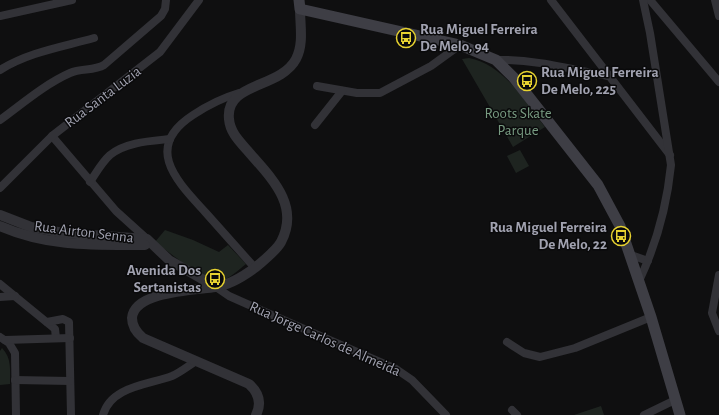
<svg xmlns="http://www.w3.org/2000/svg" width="719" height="415" viewBox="0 0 719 415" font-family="'Alegreya Sans',sans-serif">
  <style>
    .green { fill: #1e2420 }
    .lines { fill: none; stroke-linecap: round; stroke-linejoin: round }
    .minor { stroke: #323237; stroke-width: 8 }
    .tertiary { stroke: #323237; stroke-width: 10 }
    .secondary { stroke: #3e3e45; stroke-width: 11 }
    .labels { text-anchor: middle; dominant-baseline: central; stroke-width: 3; stroke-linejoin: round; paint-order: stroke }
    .poi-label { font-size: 15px; font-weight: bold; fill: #a1a2b0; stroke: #0a0a0b; text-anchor: start }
    .street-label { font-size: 15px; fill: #a1a2b0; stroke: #0a0a0b }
    .park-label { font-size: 15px; fill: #789b82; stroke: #0a0a0b }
  </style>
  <rect width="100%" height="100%" fill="#0f0f10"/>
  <g class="green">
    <path d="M 469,58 C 504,65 524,100 545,127 L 513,147 L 462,59 Z"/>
    <polygon points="520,150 529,166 516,173 507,156"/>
    <path d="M 165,230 L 193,240 L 219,252 L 228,245 L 246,264 C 238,270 228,281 217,281 C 203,281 168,251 155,242 Z"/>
    <path d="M 2,348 C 12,358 10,371 10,384 L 0,385 L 0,351 Z"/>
    <polygon points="601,406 604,415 574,415"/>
  </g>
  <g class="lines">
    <g class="minor">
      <polyline points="551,0 670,155"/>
      <polyline points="650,0 719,82"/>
      <polyline points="715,0 719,16"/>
      <polyline points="0,16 72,0"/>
      <path d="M 496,60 C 534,59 571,69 608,76"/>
      <path d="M 0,70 C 29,52 62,47 94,38"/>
      <polyline points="317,86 357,93 380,93 431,66 460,45"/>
      <path d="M 239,93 C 222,98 208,105 193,115 C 142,148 178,182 206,213 C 222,231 239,250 255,268"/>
      <path d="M 0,120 C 22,104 45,84 70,73 C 81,68 94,71 104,65 L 161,16 L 165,9 L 166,0"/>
      <polyline points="315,125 342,91"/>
      <polyline points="52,136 116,211 147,239"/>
      <path d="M 90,182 C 96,173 102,162 110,155 C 126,142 151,141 170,139"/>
      <polyline points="0,188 52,136 160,52 199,0"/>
      <polyline points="631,255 648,261"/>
      <polyline points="719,275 712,313 719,331"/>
      <path d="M 639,281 C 656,245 667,205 671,165 L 650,33 L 643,0"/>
      <polyline points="0,284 55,329 56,338"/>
      <polyline points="216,287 229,296 247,304 396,369 412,380 446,415"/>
      <polyline points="0,297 15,296"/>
      <polyline points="47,322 63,319 69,322 71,415"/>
      <polyline points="0,337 9,343 15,353 16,415"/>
      <polyline points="5,340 70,338"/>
      <polyline points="507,342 524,353 540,357 575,348 651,317"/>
      <polyline points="15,380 70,381"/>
      <polyline points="512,410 517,415"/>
      <path d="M 103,415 C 111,386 148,385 172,376 C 181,372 188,366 196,361"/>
      <polyline points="644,415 675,400"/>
    </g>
    <g class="tertiary">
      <polyline points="0,215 31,227 63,233 147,239 169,260 216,287"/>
      <path d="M 0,226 C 48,247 94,245 145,245"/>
      <path d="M 256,415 C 262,403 259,393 249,384 L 143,338 C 137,333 132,326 132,318 C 134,291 196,290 215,287 C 230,285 244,276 256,267 C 264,260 276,251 281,242 C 301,204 269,176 247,150 C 239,141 230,132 229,119 C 225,82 280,89 296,59 C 304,44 300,25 300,9"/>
    </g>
    <polyline class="secondary" points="299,0 300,9 460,45 496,60 514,78 598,185 620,226 651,317 680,415"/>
  </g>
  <defs>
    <symbol id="bus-ring" viewBox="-11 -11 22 22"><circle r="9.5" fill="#0a0a0b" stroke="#e7d230" stroke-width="1.5"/><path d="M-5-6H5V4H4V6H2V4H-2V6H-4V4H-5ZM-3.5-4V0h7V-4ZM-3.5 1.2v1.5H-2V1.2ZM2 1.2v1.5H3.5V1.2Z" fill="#e7d230"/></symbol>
  </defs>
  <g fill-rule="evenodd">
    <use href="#bus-ring" x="395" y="27" width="22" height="22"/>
    <use href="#bus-ring" x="516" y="70" width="22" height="22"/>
    <use href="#bus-ring" x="610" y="225" width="22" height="22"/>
    <use href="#bus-ring" x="204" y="268" width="22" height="22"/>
  </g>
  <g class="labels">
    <g class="poi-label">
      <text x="420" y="29">Rua Miguel Ferreira<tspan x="420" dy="17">De Melo, 94</tspan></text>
      <text x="541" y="72">Rua Miguel Ferreira<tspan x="541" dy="17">De Melo, 225</tspan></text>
      <text x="607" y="227" text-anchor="end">Rua Miguel Ferreira<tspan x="607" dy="17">De Melo, 22</tspan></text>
      <text x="201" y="270" text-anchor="end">Avenida Dos<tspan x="201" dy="17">Sertanistas</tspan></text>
    </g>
    <g class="street-label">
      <text transform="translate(103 97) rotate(-37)">Rua Santa Luzia</text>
      <text transform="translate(84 232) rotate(7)">Rua Airton Senna</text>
      <text transform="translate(325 339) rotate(24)">Rua Jorge Carlos de Almeida</text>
    </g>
    <g class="park-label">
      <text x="518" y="113">Roots Skate<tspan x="518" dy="17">Parque</tspan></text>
    </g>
  </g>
</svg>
